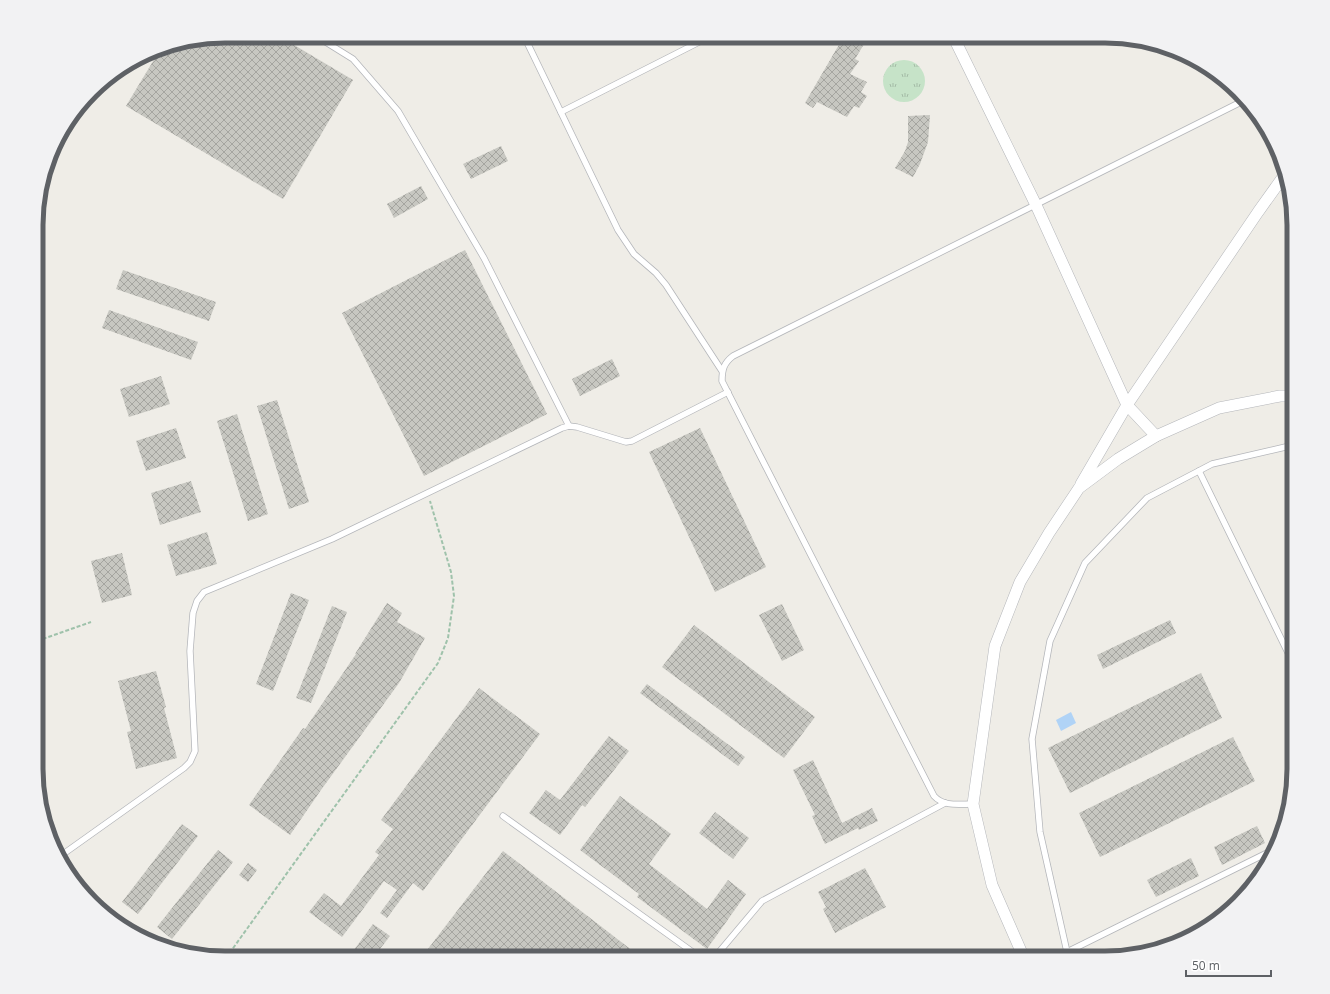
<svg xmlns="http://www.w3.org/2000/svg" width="1330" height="994" viewBox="0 0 1330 994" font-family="'Open Sans',sans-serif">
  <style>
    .grass { fill: url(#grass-tufts) }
    .water { fill: #b0d3f6 }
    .building { fill: url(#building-cross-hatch) }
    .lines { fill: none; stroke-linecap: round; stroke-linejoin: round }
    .service-casing { stroke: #b4b6ba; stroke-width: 7 }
    .minor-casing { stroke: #b4b6ba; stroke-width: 12 }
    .path { stroke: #9fc2ab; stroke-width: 2; stroke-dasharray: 4 2; stroke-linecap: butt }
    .service { stroke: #fff; stroke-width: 5.5 }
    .minor { stroke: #fff; stroke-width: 11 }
    .rim { fill: none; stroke: #5e6165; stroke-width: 5 }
  </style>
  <defs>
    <pattern id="grass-tufts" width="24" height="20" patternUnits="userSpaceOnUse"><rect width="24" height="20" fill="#c6e3c8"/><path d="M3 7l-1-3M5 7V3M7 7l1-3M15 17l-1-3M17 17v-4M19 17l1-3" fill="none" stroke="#a4bba6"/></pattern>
    <pattern id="building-cross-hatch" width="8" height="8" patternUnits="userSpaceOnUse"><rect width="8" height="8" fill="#c7c7c1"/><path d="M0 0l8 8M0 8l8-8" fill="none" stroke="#a5a5a0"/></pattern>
  </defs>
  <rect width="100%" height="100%" fill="#efede7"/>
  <circle class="grass" cx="904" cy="81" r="21"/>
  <polygon class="water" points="1071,712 1076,723 1061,731 1056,720"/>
  <g class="building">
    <polygon points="225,36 279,36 353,80 283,199 126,106 161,48 164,46"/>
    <polygon points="844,36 869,36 855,59 859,61 850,74 867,82 861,92 867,96 859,108 854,106 847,117 817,102 813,108 805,103"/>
    <polygon points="930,115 928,142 920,164 913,177 895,168 905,151 908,142 908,116"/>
    <polygon points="501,146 508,161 471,179 463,164"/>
    <polygon points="421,186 428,199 394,218 387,204"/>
    <polygon points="465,250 547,414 424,476 342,313"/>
    <polygon points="123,270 216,302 209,321 116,289"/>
    <polygon points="109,310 198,342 191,360 102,328"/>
    <polygon points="612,359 620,376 580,396 572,379"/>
    <polygon points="161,376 170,404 129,417 120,389"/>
    <polygon points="277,400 309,502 289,509 257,406"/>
    <polygon points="237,414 268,514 248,521 217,421"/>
    <polygon points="176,428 186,458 146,471 136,441"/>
    <polygon points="700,428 766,567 715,592 649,452"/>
    <polygon points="191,481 201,512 160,525 151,493"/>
    <polygon points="207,532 217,564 176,576 167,545"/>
    <polygon points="122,553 132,595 102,603 91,561"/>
    <polygon points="291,593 309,600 273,691 256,684"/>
    <polygon points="387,603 402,613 397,622 425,638 399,683 321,790 290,835 249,805 303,728 305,729 356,654 355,654"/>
    <polygon points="782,604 804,650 782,661 759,615"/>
    <polygon points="332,606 347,612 311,703 296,698"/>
    <polygon points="1170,620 1176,633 1103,669 1097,655"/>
    <polygon points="694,625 815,717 784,758 662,667"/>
    <polygon points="156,671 166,707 164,708 177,758 136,769 127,732 131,731 118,681"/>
    <polygon points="1201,673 1222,718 1070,793 1048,748"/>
    <polygon points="647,684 745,757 738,766 640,693"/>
    <polygon points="479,688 540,734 423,891 413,883 387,918 380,913 397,890 384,881 342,937 309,912 324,893 341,906 379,855 375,852 393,829 381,820"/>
    <polygon points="609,736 629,751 585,807 582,805 560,835 529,813 546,790 560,800"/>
    <polygon points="1233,737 1255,781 1100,857 1079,813"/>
    <polygon points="813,760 842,823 872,808 878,821 859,830 858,828 825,844 812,816 815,815 793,770"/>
    <polygon points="620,796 671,834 649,864 707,909 728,880 746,894 707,949 637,897 639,894 580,850"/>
    <polygon points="715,812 749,838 733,859 699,833"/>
    <polygon points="182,824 198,836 138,914 122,902"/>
    <polygon points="1257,826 1265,843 1222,865 1214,847"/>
    <polygon points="218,850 233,862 172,939 157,927"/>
    <polygon points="503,851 642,958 421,958"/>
    <polygon points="1191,858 1199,876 1156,897 1147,880"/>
    <polygon points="248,863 257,870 248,882 239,875"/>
    <polygon points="865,868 886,907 835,933 823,909 826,907 818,892"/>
    <polygon points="373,924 390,936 373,958 348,958"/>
  </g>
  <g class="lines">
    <defs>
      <g id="service">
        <polyline points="316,36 353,59 398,111 484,258 569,426"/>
        <polyline points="524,36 618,230 634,254 656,273 666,285 722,371"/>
        <polyline points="561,112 711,36"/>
        <polyline points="1199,471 1294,665"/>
        <path d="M 973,804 C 959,804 944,807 934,796 L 722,381 C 722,369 724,363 733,356 L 1243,101"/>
        <polyline points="503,816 701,958"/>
        <polyline points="59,857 184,768 190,762 195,751 190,651 193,613 197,601 204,592 332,539 562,428 569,426 577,427 626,442 632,441 728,392"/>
        <polyline points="1067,952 1040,832 1032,739 1050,641 1085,563 1147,498 1212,464 1294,445"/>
        <polyline points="714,958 762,901 945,803"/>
        <polyline points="1055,958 1275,849"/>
      </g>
      <g id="minor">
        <polyline points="953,36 1036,205 1127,405 1156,436"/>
        <polyline points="1081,484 1127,405 1258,212 1283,177"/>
        <polyline points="1024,958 992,885 973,804 995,646 1020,582 1049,533 1079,488 1118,459 1156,436 1219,408 1280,396 1294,396"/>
      </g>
    </defs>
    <use href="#service" class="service-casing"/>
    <use href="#minor" class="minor-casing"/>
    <g class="path">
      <polyline points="37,641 91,622"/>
      <polyline points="226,958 438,663 448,638 454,596 451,572 430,501"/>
    </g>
    <use href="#service" class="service"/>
    <use href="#minor" class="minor"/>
  </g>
  <path d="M0 0H1330V994H0ZM225 43H1105A182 182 0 0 1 1287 225V769A182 182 0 0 1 1105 951H225A182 182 0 0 1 43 769V225A182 182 0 0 1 225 43Z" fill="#f2f2f3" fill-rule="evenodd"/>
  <path class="rim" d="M225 43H1105A182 182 0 0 1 1287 225V769A182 182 0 0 1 1105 951H225A182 182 0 0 1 43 769V225A182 182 0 0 1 225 43Z"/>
  <path d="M1186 970v6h85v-6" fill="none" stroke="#5e6165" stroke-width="2"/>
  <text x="1192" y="970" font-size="12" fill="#5e6165" stroke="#ffffff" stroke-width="3" paint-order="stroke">50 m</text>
</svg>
